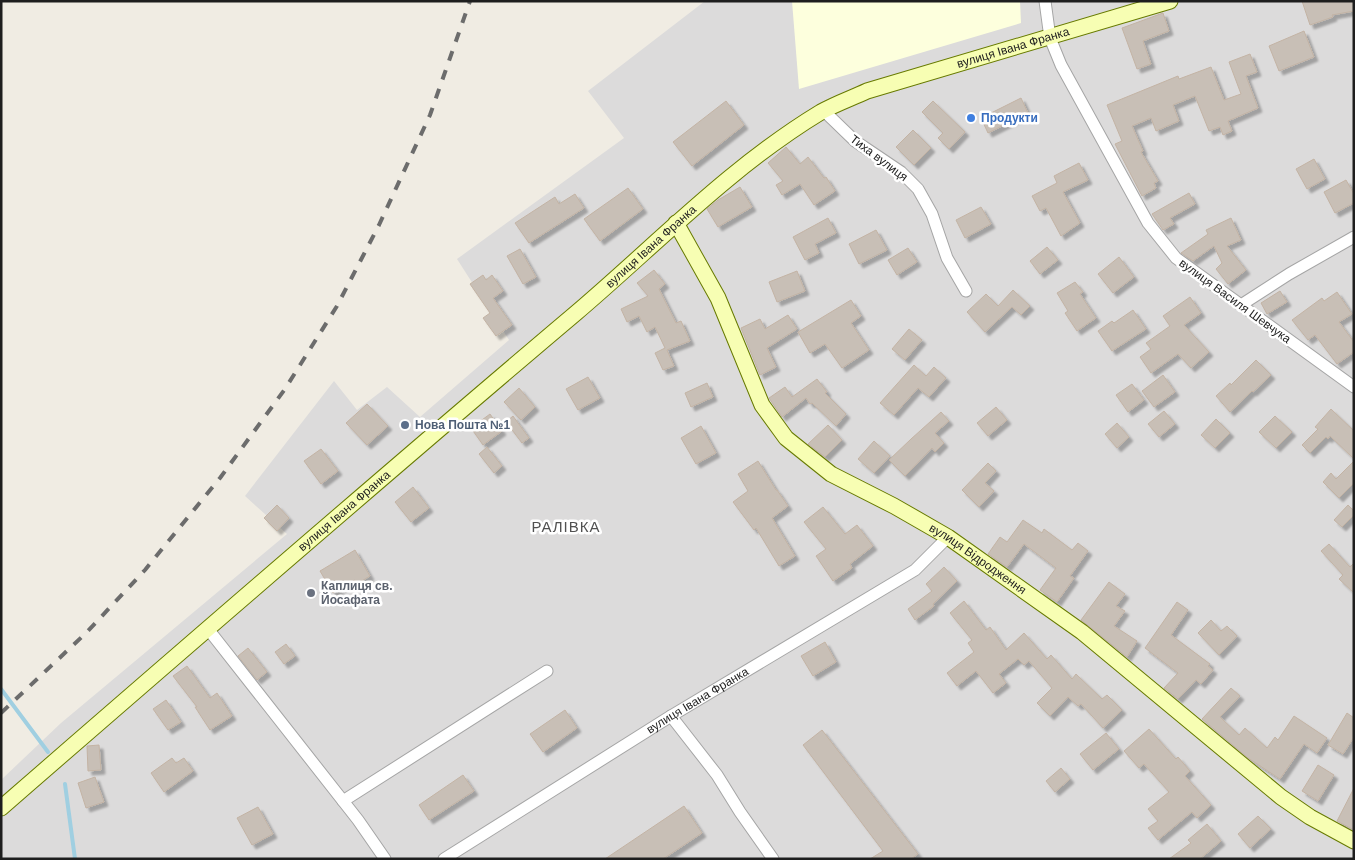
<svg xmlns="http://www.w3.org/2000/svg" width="1355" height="860" viewBox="0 0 1355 860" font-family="Arial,sans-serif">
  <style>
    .residential { fill: #dcdbdb }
    .education { fill: #fdffdd }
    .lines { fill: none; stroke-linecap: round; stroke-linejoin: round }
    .stream { stroke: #a0cfe1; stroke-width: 4 }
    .building { fill: #c8bfb6; stroke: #c3b3a4; filter: url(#shadow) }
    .street-casing { stroke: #a5a5a5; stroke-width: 13 }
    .secondary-casing { stroke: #677a00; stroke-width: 17 }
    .street { stroke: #fff; stroke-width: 11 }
    .secondary { stroke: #f7feb3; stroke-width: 15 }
    .rail { stroke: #6c6c6c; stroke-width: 4; stroke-dasharray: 10 10; stroke-linecap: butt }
    .shop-dot { fill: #3f7fe0; stroke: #fff; stroke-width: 2 }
    .service-dot { fill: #5c6f8a; stroke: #fff; stroke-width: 2 }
    .worship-dot { fill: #6b7280; stroke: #fff; stroke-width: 2 }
    .labels { text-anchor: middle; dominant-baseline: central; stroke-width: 5; stroke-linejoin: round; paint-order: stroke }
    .street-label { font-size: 12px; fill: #1e1e1e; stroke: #fff }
    .shop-label { font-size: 12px; font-weight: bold; fill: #366cbe; stroke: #fff; text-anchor: start }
    .service-label { font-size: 12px; font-weight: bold; fill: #4e5e75; stroke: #fff; text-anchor: start }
    .worship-label { font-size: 12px; font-weight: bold; fill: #5b616d; stroke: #fff; text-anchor: start }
    .quarter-label { font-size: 15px; letter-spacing: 1px; fill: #515151; stroke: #fff }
  </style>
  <defs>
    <filter id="shadow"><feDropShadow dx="4" dy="4" stdDeviation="1" flood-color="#0004"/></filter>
  </defs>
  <rect width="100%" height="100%" fill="#f0ece3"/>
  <polygon class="residential" points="705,1 1354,1 1354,859 1,859 1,780 61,723 287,534 245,496 334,381 357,410 387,387 420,417 509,340 457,259 624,138 588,91"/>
  <polygon class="education" points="792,1 1020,1 1021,23 799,89"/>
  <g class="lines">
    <g class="stream">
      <polyline points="1,689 48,752"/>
      <polyline points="65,784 75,859"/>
    </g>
  </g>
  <g class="building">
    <polygon points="1302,1 1354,1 1354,11 1332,15 1333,17 1310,25"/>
    <polygon points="1163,13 1169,31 1143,41 1151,64 1137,69 1122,28"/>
    <polygon points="1304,31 1314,57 1279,71 1269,46"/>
    <polygon points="1250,54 1257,72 1246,76 1258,108 1228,121 1232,131 1223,135 1220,127 1209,131 1195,96 1173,105 1179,121 1156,131 1151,118 1132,126 1143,151 1141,152 1158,181 1154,183 1156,188 1142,196 1115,144 1122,141 1107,105 1178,76 1179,79 1211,67 1224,100 1241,94 1229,62"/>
    <polygon points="1021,98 1028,113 988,133 981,118"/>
    <polygon points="726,101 744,125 692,166 673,142"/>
    <polygon points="933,101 965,132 949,149 938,138 943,133 922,112"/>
    <polygon points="913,130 931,148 914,165 896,147"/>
    <polygon points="786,147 800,164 808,157 824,178 826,177 835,191 814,205 800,184 782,195 776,185 783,181 768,163"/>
    <polygon points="1314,159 1325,179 1307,189 1296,169"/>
    <polygon points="1079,163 1088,180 1063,192 1080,223 1061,236 1046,208 1040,211 1032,196 1057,183 1054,176"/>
    <polygon points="1346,180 1354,194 1354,203 1335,213 1324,192"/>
    <polygon points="740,187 752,207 718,227 707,209 718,200"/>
    <polygon points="628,188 643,209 600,241 584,219"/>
    <polygon points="1189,193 1195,204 1170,218 1174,224 1163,230 1152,214"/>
    <polygon points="575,194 584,208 529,243 515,223 555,197 559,204"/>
    <polygon points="981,207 991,224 965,238 956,220"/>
    <polygon points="828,218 836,233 815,244 819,253 805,260 793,237"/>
    <polygon points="1231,218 1241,240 1227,246 1246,270 1228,284 1216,269 1222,263 1214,246 1193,261 1181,253 1208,234 1206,230"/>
    <polygon points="876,230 887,250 859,264 849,244"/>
    <polygon points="1047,247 1058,260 1040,274 1030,261"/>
    <polygon points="908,248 917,262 897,275 888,260"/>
    <polygon points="520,249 536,277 523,284 507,256"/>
    <polygon points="1119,257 1134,277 1113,293 1098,274"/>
    <polygon points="654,270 665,284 659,289 676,323 681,321 690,341 667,350 674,366 663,370 655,353 665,348 655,327 647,332 639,316 627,322 621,309 648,296 637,283"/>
    <polygon points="797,271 805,291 777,302 769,282"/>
    <polygon points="483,275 486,280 492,275 503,291 493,298 512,325 496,336 483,318 490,313 470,284"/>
    <polygon points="1075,282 1083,292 1080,294 1096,318 1077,331 1065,313 1068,311 1057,293"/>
    <polygon points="1013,290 1030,306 1021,315 1012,307 985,332 967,312 986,294 998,306"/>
    <polygon points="1280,291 1287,302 1267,314 1261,303"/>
    <polygon points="1337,292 1352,314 1339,322 1354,342 1354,352 1337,364 1315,335 1308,340 1292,320 1322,298 1324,301"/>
    <polygon points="1190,297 1201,313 1184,325 1209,352 1191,368 1178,354 1151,373 1140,357 1151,349 1146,343 1170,326 1163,316"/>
    <polygon points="851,300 861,316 851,323 869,350 842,368 825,344 810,353 798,332"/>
    <polygon points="1133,310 1146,329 1112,351 1098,331 1112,321 1114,323"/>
    <polygon points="788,315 797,329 767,348 776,367 760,375 741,328 760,319 765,329"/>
    <polygon points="909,329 922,340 905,360 892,349"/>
    <polygon points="1256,360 1271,375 1253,392 1252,391 1230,412 1216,396 1230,383 1231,385"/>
    <polygon points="914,365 926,376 934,367 946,378 929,397 918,388 894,415 880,403"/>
    <polygon points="1163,375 1175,392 1154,407 1142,391"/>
    <polygon points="588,377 600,398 578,410 566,389"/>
    <polygon points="817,379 827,392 825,393 846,414 836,426 812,403 810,404 806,398 782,417 769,398 785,387 792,397"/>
    <polygon points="707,383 713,397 691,407 685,393"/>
    <polygon points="1132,384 1144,400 1128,412 1116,395"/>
    <polygon points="519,388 535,407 521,420 504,402"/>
    <polygon points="367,404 388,426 367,445 346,423"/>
    <polygon points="996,407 1007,420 988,436 977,423"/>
    <polygon points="1331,409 1354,431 1354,459 1330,436 1328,439 1326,437 1310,453 1302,445 1318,429 1315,427"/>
    <polygon points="1164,411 1175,424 1159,437 1148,424"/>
    <polygon points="941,412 949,421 935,433 944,443 935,452 932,448 905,476 889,460 911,439"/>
    <polygon points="490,414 502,431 483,445 471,428"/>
    <polygon points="513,416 529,438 522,443 506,422"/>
    <polygon points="1275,416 1292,432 1276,448 1259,432"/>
    <polygon points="1216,419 1230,433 1215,448 1201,435"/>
    <polygon points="1117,423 1129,437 1117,448 1105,434"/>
    <polygon points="828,425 842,440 825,457 808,444"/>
    <polygon points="701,426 716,453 696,464 681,438"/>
    <polygon points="874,441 890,456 874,473 858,459"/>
    <polygon points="487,447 502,466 494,473 479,454"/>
    <polygon points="321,449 338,471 321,484 304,461"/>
    <polygon points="758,461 776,490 777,490 788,506 772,518 795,556 779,566 756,528 754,530 733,502 748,491 738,474"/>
    <polygon points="1354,461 1354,483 1339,498 1323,482 1331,473 1336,479"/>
    <polygon points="988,463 996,471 985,483 994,491 979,507 962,490"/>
    <polygon points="413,487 429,508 411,522 395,502"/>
    <polygon points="277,505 289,518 277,531 264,518"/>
    <polygon points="1348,505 1354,511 1354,515 1342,527 1334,520"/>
    <polygon points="823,507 845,534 857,525 873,546 850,564 852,568 833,581 816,556 826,549 804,522"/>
    <polygon points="1023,520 1042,533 1044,529 1072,550 1078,543 1088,551 1070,576 1074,578 1057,602 1040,590 1056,568 1024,544 1007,567 988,554 1000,537 1007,542"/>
    <polygon points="1329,544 1350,567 1354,563 1354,593 1339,579 1343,575 1321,551"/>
    <polygon points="355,550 370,576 357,584 355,580 333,593 320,571"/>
    <polygon points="944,567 957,581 933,604 934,606 915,620 908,609 932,591 926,584"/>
    <polygon points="1109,582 1125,594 1116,606 1125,611 1114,626 1137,641 1127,657 1081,620"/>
    <polygon points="964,601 986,630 990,627 1006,650 1024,633 1047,659 1051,655 1072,679 1076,674 1102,699 1107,695 1122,710 1103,728 1081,704 1078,706 1068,697 1050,716 1037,703 1052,688 1029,661 1024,665 1018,659 999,674 1006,683 993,693 976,671 957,686 947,673 974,652 968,643 972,640 950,613"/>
    <polygon points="1177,602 1188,610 1171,635 1210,664 1208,666 1213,670 1201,684 1196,680 1178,699 1164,688 1178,673 1145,648"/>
    <polygon points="1211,620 1221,631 1227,626 1237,636 1219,655 1198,633"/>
    <polygon points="825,642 836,662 813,676 801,656"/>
    <polygon points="286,644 295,656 284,664 275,652"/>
    <polygon points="248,648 267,672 257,680 238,656"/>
    <polygon points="187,666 210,698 217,693 232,716 210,730 195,707 197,707 173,676"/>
    <polygon points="1231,688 1240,696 1220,717 1239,735 1245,728 1267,748 1275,737 1278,740 1294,716 1327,738 1317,753 1304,744 1280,779 1248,758 1202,719"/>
    <polygon points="166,700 181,722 168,730 153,709"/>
    <polygon points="565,710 577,728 543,752 530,734"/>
    <polygon points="1347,713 1354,718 1354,737 1343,754 1328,745"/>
    <polygon points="1149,729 1176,759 1178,757 1190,771 1185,776 1211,805 1197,818 1192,812 1158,840 1148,828 1158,821 1148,809 1169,792 1144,764 1139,768 1124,751"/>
    <polygon points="822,730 918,854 911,859 870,859 883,851 803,745"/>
    <polygon points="1106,733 1119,749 1093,770 1080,754"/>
    <polygon points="99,745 101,770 88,771 87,746"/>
    <polygon points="172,758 176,763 184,758 193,771 164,792 151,773"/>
    <polygon points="1318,765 1334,775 1318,801 1302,791"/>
    <polygon points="1061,768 1070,779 1055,792 1046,781"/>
    <polygon points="463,775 474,791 429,820 419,805"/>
    <polygon points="95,777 104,802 86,808 78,783"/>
    <polygon points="1354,788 1354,830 1337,821"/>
    <polygon points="684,806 702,833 663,859 605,859"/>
    <polygon points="258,807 273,834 252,845 237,818"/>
    <polygon points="1258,816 1271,829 1250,848 1238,834"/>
    <polygon points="1207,824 1221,841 1200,859 1169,859 1191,843 1188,840"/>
  </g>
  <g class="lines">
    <defs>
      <g id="street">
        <polyline points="1045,1 1050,38 1061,65 1148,223 1176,258 1354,387"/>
        <polyline points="824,111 855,141 901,172 918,189 932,214 947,258 966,291"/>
        <polyline points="1241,305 1289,274 1354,237"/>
        <polyline points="208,629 358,820 385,859"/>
        <polyline points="671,716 717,775 740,812 773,859"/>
        <polyline points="343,801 547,671"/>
        <path id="s1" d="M 444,859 L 671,716 L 915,570 L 948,537"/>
      </g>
      <g id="secondary">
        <path id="s2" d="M 676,223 L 718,298 L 762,405 L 786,438 L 831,474 L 894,506 L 948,537 L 1082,632 L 1281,797 L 1310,817 L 1354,841"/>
        <path id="s3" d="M 1,808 C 192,642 383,476 576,313 C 656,245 730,167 821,112 C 835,104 852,98 867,91 L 1170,1"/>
      </g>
    </defs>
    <use href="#street" class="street-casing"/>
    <use href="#secondary" class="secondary-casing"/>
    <use href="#street" class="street"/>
    <use href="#secondary" class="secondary"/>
    <polyline class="rail" points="1,713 86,633 145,570 220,478 285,389 337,306 379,225 430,115 470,1"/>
  </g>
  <circle class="shop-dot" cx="971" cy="118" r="5"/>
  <circle class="service-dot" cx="405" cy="425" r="5"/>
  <circle class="worship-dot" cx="311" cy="593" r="5"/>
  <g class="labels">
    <g class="street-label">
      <text stroke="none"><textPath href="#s3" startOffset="1279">вулиця Івана Франка</textPath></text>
      <text transform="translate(879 158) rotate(37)">Тиха вулиця</text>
      <text stroke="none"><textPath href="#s3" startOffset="859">вулиця Івана Франка</textPath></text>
      <text transform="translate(1235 301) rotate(36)">вулиця Василя Шевчука</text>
      <text stroke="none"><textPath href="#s3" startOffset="454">вулиця Івана Франка</textPath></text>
      <text stroke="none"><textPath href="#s2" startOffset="470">вулиця Відродження</textPath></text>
      <text stroke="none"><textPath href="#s1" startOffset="299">вулиця Івана Франка</textPath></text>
    </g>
    <g class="shop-label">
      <text x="981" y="118">Продукти</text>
    </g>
    <g class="service-label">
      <text x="415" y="425">Нова Пошта №1</text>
    </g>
    <g class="worship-label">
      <text x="321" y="586">Каплиця св.<tspan x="321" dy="14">Йосафата</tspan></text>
    </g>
    <g class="quarter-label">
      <text x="566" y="526">РАЛІВКА</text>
    </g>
  </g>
  <rect width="1355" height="860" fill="none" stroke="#1e1e1e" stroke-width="5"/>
</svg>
